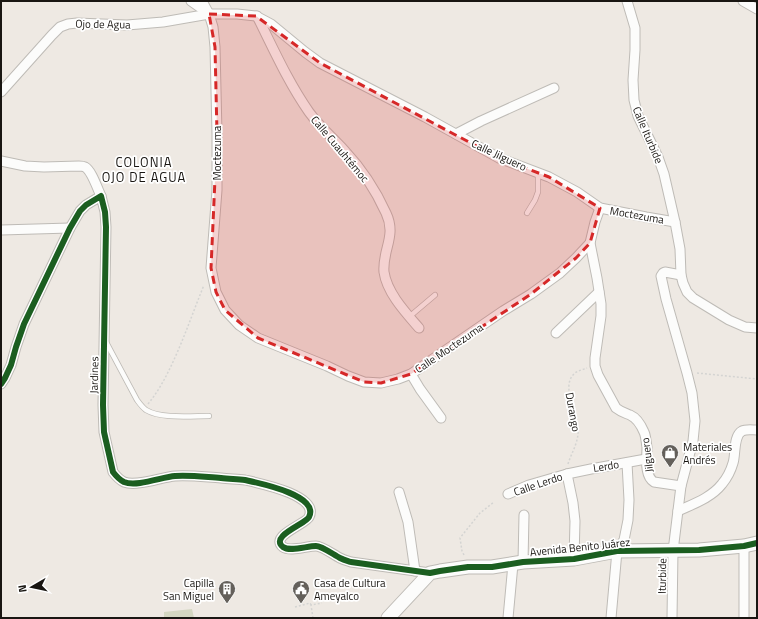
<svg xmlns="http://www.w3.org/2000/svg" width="758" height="619" viewBox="0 0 758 619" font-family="'Titillium Web',sans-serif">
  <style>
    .green { fill: #d4d7c2 }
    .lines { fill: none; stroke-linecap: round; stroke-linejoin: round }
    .lane-casing { stroke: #bebbb6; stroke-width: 6 }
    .street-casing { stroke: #bebbb6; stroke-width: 11 }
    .secondary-casing { stroke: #bebbb6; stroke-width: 15 }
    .path { stroke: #d4d4d2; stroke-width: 1.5; stroke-dasharray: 2 2; stroke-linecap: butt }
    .lane { stroke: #fcfcfb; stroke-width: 4.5 }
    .street { stroke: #fcfcfb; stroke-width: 9 }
    .secondary { stroke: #fcfcfb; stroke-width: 13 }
    .cycleway-casing { stroke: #fff; stroke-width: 8 }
    .cycleway { stroke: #1b5e20; stroke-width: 6 }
    .marked { fill: #d62828; fill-opacity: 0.2; stroke: #d62828; stroke-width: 3; stroke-dasharray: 8 5; stroke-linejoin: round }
    .labels { text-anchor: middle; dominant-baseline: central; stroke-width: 3.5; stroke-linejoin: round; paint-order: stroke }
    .street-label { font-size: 11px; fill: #191612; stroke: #fff }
    .poi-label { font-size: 11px; fill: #191612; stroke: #fff; text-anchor: start }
    .quarter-label { font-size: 13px; letter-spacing: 1px; fill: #191612; stroke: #fff }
  </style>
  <rect width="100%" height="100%" fill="#eee9e3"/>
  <polygon class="green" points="192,609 194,618 107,618 164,617 164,612"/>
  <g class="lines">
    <defs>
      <g id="lane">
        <polyline points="527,213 535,200 538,192 538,173"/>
        <polyline points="409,317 435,295"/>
        <path d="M 106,342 L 137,400 C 140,404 142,407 146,410 C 161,419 191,416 209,416"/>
      </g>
      <g id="street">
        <polyline points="191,1 208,13"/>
        <polyline points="202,1 209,14 213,27 215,47 217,134 217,190 211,268 216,292 225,310 239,325 258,338 327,366 348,376 364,382 381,383 398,379 411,374 503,311 531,294 560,273 576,258 590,243"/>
        <polyline points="627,1 635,28 635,50 633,80 634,100 638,116 658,157 664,174 675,222 680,249 681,275 683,283 687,292 693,298 729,320 745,327 757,328"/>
        <polyline points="743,1 757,9"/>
        <path d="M 257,16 C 273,48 288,82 309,112 C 319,126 332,137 344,150 C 360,167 376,191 386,213 C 397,236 382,250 384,272 C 387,293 406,313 419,328"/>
        <polyline points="1,92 52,35 60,27 68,24 77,23 127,25 163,22 209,14 237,14 256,16 271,24 305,52 320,63 425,117 499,158 549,177 577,192 600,208 646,217 675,222"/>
        <polyline points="456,134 481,121 554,88"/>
        <path d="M 1,161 L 25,166 L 44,167 L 79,166 C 81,166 83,166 85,167 C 92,171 97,188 101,196"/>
        <path d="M 600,208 L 595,222 L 590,243 L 597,278 L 601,304 L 601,316 L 595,358 L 595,366 L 598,375 L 616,408 C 621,412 625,413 630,415 C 637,418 641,425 644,432 C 646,436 646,442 647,447 C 647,457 644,476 654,482 L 681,486"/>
        <polyline points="1,230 70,228"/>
        <polyline points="556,333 599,292"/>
        <polyline points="411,374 420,389 441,418"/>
        <path d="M 1,384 L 5,378 L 11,365 L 16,347 L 24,324 L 70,228 L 80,211 L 86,205 L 101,196 L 105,212 L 106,227 L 103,405 L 104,432 L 113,472 C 116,476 120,480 124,482 C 137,487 162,477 175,476 C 191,475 205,477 221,478 C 229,479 237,479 245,480 C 258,483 320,495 309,517 C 306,524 269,536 283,547 C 290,552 307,546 316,546 C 322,546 334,555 340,558 C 344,560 348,561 351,562 L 430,573"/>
        <polyline points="567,474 573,503 575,521 574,559"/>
        <polyline points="399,492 408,522 415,571"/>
        <polyline points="508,494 529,485 567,474 591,469 646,459"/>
        <path d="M 678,511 C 693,504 711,498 722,484 C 727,478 731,470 733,463 C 736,454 733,436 742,431 C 746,429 752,430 757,430"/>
        <polyline points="523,562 524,515"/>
        <polyline points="508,618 513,564"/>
        <polyline points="611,618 617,551 624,540 628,520 629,500 627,463"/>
        <polyline points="672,618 673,551 681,486 693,441 695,421 692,393 687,373 666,299 661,276 663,273 665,272 681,275"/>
        <polyline points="744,618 744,546"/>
      </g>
      <polyline id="secondary" points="388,618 430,573 440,571 468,567 492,567 523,562 574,559 617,551 699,550 744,546 757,543"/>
    </defs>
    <use href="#lane" class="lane-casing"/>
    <use href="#street" class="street-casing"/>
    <use href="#secondary" class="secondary-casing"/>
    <g class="path">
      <polyline points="697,373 757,379"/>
      <path d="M 148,404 C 161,388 169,371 177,353 C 187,330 195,307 204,285"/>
      <path d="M 568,464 C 571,454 577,445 578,434 C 579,418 561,388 573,375 C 576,371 582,370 587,368"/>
      <polyline points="464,555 462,551 460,538 480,513 494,502"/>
      <polyline points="295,607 310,603 311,605"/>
      <polyline points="313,618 311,605 322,603"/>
    </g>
    <use href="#lane" class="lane"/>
    <use href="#street" class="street"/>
    <use href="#secondary" class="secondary"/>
    <defs>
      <path id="cycleway" d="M 1,384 L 5,378 L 11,365 L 16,347 L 24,324 L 70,228 L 80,211 L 86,205 L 101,196 L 105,212 L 106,227 L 103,405 L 104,432 L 113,472 C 116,476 120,480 124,482 C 137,487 162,477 175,476 C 191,475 205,477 221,478 C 229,479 237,479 245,480 C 258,483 320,495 309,517 C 306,524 269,536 283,547 C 290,552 307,546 316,546 C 322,546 334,555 340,558 C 344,560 348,561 351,562 L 430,573 L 440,571 L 468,567 L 492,567 L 523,562 L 574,559 L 617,551 L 699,550 L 744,546 L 757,543"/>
    </defs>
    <use href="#cycleway" class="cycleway-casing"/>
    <use href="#cycleway" class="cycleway"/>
  </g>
  <path class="marked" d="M 209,14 L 256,16 L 320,63 L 499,158 L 549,177 L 600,208 L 590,243 L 576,258 L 531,294 L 411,374 L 381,383 L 364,382 L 258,338 L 225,310 L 216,292 L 211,268 L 217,134 L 215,47 Z"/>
  <defs>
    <symbol id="shop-pin" viewBox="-11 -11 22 30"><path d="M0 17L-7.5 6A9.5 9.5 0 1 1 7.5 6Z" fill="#64605b" stroke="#fff"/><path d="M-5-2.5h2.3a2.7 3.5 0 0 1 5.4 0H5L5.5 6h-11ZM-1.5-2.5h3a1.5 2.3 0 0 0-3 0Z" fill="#fff"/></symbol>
    <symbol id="building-pin" viewBox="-11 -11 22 30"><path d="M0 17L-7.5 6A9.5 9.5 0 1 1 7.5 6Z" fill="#64605b" stroke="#fff"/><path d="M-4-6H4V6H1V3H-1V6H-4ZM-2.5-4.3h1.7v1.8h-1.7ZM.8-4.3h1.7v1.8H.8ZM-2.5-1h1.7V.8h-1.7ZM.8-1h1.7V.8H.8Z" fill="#fff"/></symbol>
    <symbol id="civic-pin" viewBox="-11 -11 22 30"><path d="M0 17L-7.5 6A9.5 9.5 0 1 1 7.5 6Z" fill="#64605b" stroke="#fff"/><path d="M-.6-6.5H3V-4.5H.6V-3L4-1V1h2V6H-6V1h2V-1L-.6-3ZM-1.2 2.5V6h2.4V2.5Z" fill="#fff"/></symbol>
  </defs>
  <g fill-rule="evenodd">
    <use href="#shop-pin" x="660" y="443" width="20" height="27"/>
    <use href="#building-pin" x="217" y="579" width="20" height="27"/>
    <use href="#civic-pin" x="291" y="579" width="20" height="27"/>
  </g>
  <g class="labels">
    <g class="street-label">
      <text transform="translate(103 24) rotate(1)">Ojo de Agua</text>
      <text transform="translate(648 135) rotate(67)">Calle Iturbide</text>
      <text transform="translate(340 149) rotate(50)">Calle Cuauhtémoc</text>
      <text transform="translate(217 153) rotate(-90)">Moctezuma</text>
      <text transform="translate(499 155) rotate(25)">Calle Jilguero</text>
      <text transform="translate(637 215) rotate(10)">Moctezuma</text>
      <text transform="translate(449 348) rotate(-34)">Calle Moctezuma</text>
      <text transform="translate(94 375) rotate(-89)">Jardines</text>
      <text transform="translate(573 412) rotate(80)">Durango</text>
      <text transform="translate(647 455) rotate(-97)">Jilguero</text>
      <text transform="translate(606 466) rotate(-9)">Lerdo</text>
      <text transform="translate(538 484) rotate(-19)">Calle Lerdo</text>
      <text transform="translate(580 547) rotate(-6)">Avenida Benito Juárez</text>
      <text transform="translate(662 576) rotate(-89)">Iturbide</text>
    </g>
    <g class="poi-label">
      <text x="683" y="447">Materiales<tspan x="683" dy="13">Andrés</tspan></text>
      <text x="214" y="583" text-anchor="end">Capilla<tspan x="214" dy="13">San Miguel</tspan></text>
      <text x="314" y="583">Casa de Cultura<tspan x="314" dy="13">Ameyalco</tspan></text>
    </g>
    <g class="quarter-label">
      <text x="144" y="162">COLONIA<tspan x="144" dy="15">OJO DE AGUA</tspan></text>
    </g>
  </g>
  <rect width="758" height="619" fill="none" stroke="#191612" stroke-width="4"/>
  <g transform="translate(32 587) rotate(261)" stroke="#ffffff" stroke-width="3" paint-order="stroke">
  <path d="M0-3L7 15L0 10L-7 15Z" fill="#191612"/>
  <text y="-6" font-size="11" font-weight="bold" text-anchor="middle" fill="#191612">N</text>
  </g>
</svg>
